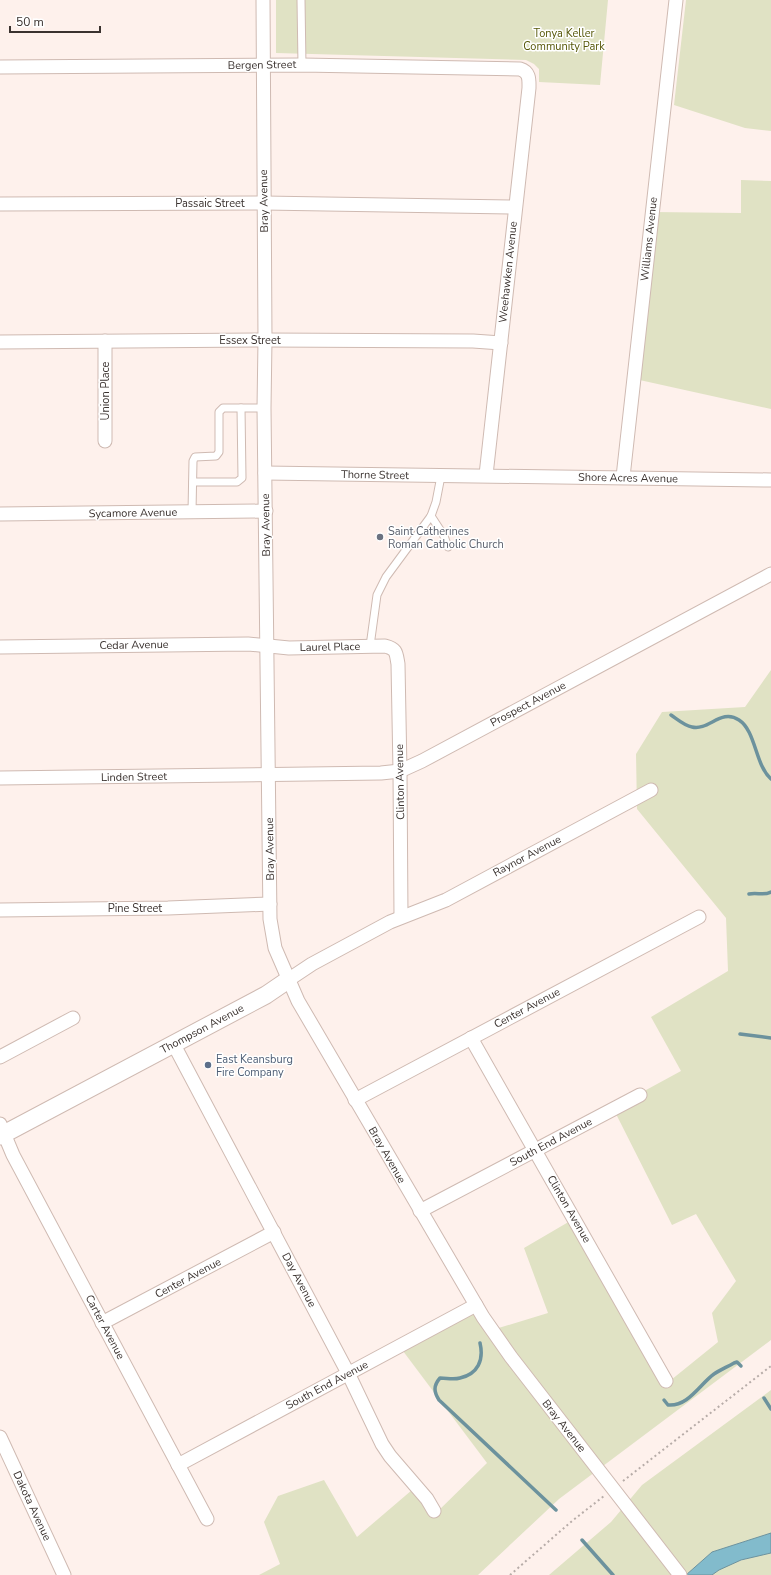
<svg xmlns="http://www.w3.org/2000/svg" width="771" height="1575" viewBox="0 0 771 1575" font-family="'Nunito Sans',sans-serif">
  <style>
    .green { fill: #e0e2c4 }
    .water { fill: #82bbcc; stroke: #6c929d }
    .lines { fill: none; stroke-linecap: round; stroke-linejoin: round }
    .stream { stroke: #6c929d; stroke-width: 3.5 }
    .service-casing { stroke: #cfbab2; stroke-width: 9 }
    .minor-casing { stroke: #cfbab2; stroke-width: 15 }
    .tertiary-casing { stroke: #cfbab2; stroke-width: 19 }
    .path { stroke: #b7aca8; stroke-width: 2; stroke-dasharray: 2 3; stroke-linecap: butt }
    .service { stroke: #fff; stroke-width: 7 }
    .minor { stroke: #fff; stroke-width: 13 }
    .tertiary { stroke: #fff; stroke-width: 17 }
    .worship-dot { fill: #6b7280; stroke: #fff; stroke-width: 1.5 }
    .service-dot { fill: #5c6f8a; stroke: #fff; stroke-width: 1.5 }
    .labels { text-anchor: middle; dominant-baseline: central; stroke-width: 3; stroke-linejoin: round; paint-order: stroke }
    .park-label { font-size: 11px; fill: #565708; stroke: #fff }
    .street-label { font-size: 11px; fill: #3a322f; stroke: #fff }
    .worship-label { font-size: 11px; fill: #5b616d; stroke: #fff; text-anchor: start }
    .service-label { font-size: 11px; fill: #4e5e75; stroke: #fff; text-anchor: start }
  </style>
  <rect width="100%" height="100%" fill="#fef1ec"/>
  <g class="green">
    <polygon points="276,0 608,0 600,85 539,82 539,69 534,64 526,60 276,53"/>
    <polygon points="686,0 771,0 771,131 745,128 674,105"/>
    <polygon points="741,180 771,181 771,409 635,379 653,212 741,213"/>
    <polygon points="771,670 771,1340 559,1499 478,1575 259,1575 280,1564 264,1522 278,1496 324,1480 357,1537 412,1490 434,1515 487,1463 400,1347 477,1304 492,1330 548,1313 524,1248 577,1217 671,1380 718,1342 712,1313 736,1281 696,1214 672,1225 613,1108 681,1071 651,1017 728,971 726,918 637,809 636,754 662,712 745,707"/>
    <polygon points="771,1390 771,1533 712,1552 686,1575 549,1575 611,1522 642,1485"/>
    <path d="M 771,1553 L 771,1575 L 712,1575 C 729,1561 751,1558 771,1553 Z"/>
  </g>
  <polygon class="water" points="771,1533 771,1553 741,1560 719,1570 712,1575 686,1575 712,1552"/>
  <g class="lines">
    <g class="stream">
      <path d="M 671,715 C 677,719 685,726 692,727 C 709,731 721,708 739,720 C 756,731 755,765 771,779"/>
      <path d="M 749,894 C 757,892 764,896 771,892"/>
      <polyline points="740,1034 771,1038"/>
      <path d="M 480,1343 C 484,1360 478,1374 460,1378 C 453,1380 447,1378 440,1378 C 433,1386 434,1392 439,1400 L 556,1510"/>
      <polyline points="764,1398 771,1409"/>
      <path d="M 664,1400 L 668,1405 C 688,1407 700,1384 714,1374 C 720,1370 727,1367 734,1363 L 737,1362 L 741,1366"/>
      <polyline points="582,1540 613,1575"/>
    </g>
    <defs>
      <g id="service">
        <polyline points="301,0 302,65"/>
        <polyline points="193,482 237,482 242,478 241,408"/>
        <polyline points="192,512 193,461 195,457 216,456 219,452 219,412 223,408 264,408"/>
        <polyline points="431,516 444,536 448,547"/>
        <polyline points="370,646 377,595 386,577 431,516 436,502 441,476"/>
      </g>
      <g id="minor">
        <polyline points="263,0 265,340 264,408 270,919 275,948 298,1001 483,1317 511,1357 680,1575"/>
        <path d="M 0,67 L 302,65 L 520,69 C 530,72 529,80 529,88 L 486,475"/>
        <polyline points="0,204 264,203 515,207"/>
        <polyline points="105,341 105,441"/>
        <polyline points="0,342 265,340 473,341 501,343"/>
        <polyline points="265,473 771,480"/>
        <polyline points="623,477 676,0"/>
        <polyline points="0,514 266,511"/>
        <path d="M 0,647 L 248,644 L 289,648 L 385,646 C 397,649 396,653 398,664 L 400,771 L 401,917"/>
        <polyline points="0,778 381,773 400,771 422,761 771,574"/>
        <polyline points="0,910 168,908 270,904"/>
        <polyline points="288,980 312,964 390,922 446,900 651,790"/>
        <polyline points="471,1038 666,1381"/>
        <polyline points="173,1043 348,1373 382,1444 390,1456 427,1499 434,1511"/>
        <polyline points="0,1057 73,1018"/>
        <polyline points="355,1100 699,917"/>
        <polyline points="0,1124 13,1155 207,1519"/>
        <polyline points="420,1211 640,1095"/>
        <polyline points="102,1323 274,1232"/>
        <polyline points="0,1437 64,1575"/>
        <polyline points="178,1465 476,1305"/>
      </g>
      <polyline id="tertiary" points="0,1136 266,995 288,980"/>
    </defs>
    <use href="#service" class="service-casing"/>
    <use href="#minor" class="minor-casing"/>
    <use href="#tertiary" class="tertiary-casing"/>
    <g class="path">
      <polyline points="623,1481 771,1366"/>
      <polyline points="510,1575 572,1521 604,1496"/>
    </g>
    <use href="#service" class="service"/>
    <use href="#minor" class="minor"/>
    <use href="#tertiary" class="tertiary"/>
  </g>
  <circle class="worship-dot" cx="380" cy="537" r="4"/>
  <circle class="service-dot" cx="208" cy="1065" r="4"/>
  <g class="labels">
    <g class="park-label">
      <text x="564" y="33">Tonya Keller<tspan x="564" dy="13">Community Park</tspan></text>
    </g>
    <g class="street-label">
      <text transform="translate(262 65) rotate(-1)">Bergen Street</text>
      <text transform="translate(264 201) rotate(-91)">Bray Avenue</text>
      <text x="210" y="203">Passaic Street</text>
      <text transform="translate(649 239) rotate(-84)">Williams Avenue</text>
      <text transform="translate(508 272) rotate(-84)">Weehawken Avenue</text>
      <text x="250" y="340">Essex Street</text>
      <text transform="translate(105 391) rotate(-90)">Union Place</text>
      <text transform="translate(375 475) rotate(1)">Thorne Street</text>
      <text transform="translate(628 478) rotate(1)">Shore Acres Avenue</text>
      <text transform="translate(133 513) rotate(-1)">Sycamore Avenue</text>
      <text transform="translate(266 525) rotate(-91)">Bray Avenue</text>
      <text transform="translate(134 645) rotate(-1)">Cedar Avenue</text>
      <text transform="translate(330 647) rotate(-1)">Laurel Place</text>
      <text transform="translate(528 704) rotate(-28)">Prospect Avenue</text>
      <text transform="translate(134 777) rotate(-1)">Linden Street</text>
      <text transform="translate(400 782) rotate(-91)">Clinton Avenue</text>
      <text transform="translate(270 849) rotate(-91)">Bray Avenue</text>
      <text transform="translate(527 856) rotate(-28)">Raynor Avenue</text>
      <text x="135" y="908">Pine Street</text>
      <text transform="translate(527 1008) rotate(-28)">Center Avenue</text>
      <text transform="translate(202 1029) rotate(-28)">Thompson Avenue</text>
      <text transform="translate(551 1142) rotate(-28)">South End Avenue</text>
      <text transform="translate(387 1155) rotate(60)">Bray Avenue</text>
      <text transform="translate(569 1209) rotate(60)">Clinton Avenue</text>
      <text transform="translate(188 1278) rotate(-28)">Center Avenue</text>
      <text transform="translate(299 1280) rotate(62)">Day Avenue</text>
      <text transform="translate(105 1327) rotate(62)">Carter Avenue</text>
      <text transform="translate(327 1385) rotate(-28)">South End Avenue</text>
      <text transform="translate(564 1426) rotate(52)">Bray Avenue</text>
      <text transform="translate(32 1506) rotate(65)">Dakota Avenue</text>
    </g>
    <g class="worship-label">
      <text x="388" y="531">Saint Catherines<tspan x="388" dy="13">Roman Catholic Church</tspan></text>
    </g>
    <g class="service-label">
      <text x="216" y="1059">East Keansburg<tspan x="216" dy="13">Fire Company</tspan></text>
    </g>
  </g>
  <path d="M10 26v6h90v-6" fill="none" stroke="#3a322f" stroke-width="2"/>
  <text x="16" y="26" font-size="12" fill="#3a322f" stroke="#ffffff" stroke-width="3" paint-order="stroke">50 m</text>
</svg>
